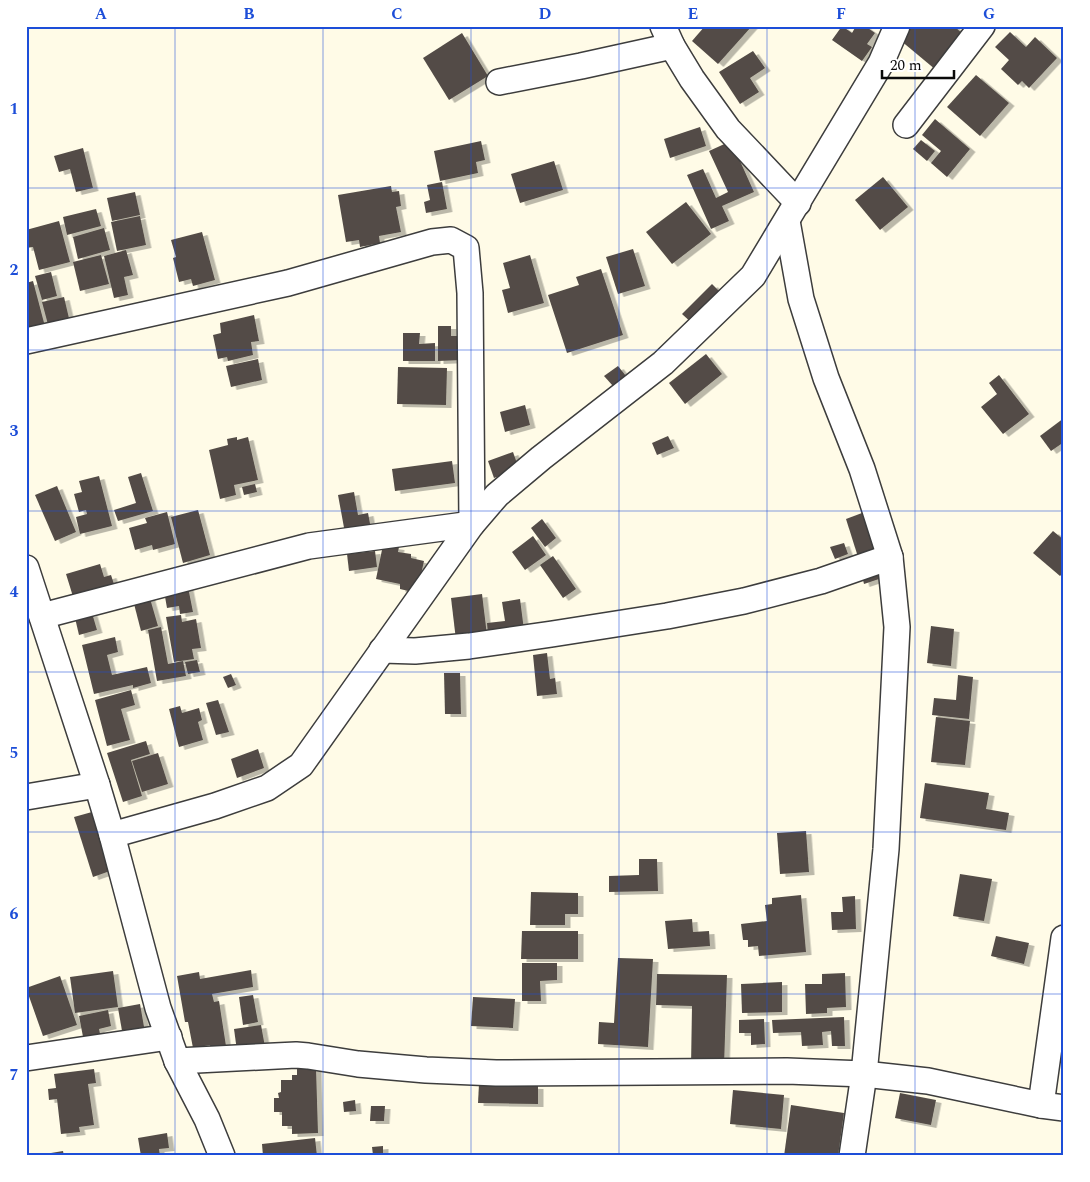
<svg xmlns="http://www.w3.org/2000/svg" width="1090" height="1182" viewBox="0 0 1090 1182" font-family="Spectral,serif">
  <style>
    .building { fill: #534c46; filter: url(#shadow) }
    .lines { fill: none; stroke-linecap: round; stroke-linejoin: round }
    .minor-casing { stroke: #3d3d3d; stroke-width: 28 }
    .minor { stroke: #fff; stroke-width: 25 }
    .grid { fill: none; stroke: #1d4ed8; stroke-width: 1; stroke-opacity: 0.55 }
    .neatline { fill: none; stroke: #1d4ed8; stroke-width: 2 }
    .grid-label { font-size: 16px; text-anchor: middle; font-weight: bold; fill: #1d4ed8 }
  </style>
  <defs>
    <filter id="shadow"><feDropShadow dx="5.5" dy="3" stdDeviation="0" flood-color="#0004"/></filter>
  </defs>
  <rect width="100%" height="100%" fill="#fffbe7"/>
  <g class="building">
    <polygon points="705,26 752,26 718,64 692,41"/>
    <polygon points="842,26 852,33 856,26 865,26 875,33 867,44 872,47 862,61 832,40"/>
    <polygon points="912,26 954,26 965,36 936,70 900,40"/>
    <polygon points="1010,32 1026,47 1035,37 1057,58 1029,88 1022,81 1018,85 1001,69 1009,60 995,47"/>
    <polygon points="462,33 488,76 449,100 423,58"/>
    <polygon points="753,51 765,68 750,78 759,92 740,104 719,72"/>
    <polygon points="976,75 1009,103 980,136 947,107"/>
    <polygon points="935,119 970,149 947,177 931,163 941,151 922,135"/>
    <polygon points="700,127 706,146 670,158 664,139"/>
    <polygon points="921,140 935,151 927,161 913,149"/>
    <polygon points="481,141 485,160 476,162 478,173 440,181 434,151"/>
    <polygon points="731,141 754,192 722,206 729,221 711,229 687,175 703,169 716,198 728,192 709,151"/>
    <polygon points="83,148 93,188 76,192 70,169 59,172 54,156"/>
    <polygon points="554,161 563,190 520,203 511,174"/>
    <polygon points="883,177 908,207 880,230 855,200"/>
    <polygon points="442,182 447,209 426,213 424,202 430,200 427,185"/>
    <polygon points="391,186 392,192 399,191 401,206 396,207 401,232 379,236 380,243 360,247 359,240 346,242 338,195"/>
    <polygon points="135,192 140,215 112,221 107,198"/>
    <polygon points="686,202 711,234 672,264 646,232"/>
    <polygon points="96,209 101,226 67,235 63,217"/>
    <polygon points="140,216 146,245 117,251 111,222"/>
    <polygon points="59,221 70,262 39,270 33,247 26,248 26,230"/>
    <polygon points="104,228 110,250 78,259 73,237"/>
    <polygon points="202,232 215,280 193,286 191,279 179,282 173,258 176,257 171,240"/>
    <polygon points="633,249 645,286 618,294 606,257"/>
    <polygon points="126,250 133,275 124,277 128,295 114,298 104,256"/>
    <polygon points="101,255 109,284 80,291 73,262"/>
    <polygon points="530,255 544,303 508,313 502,290 510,288 503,263"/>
    <polygon points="601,269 623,335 567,353 548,295 579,285 576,277"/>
    <polygon points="51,272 57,296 42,300 35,276"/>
    <polygon points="33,281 47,334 26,340 26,283"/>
    <polygon points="712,284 724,296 694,325 682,314"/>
    <polygon points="64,297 72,331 51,336 42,302"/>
    <polygon points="254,315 259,341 251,342 253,355 228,361 227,357 218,359 213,335 221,333 220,323"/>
    <polygon points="438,326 451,326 451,336 462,336 463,360 438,361"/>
    <polygon points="403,333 420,333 419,344 435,343 435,361 403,361"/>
    <polygon points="706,354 722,374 685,404 669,383"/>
    <polygon points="258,359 262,380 231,387 226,366"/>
    <polygon points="618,366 626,376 613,386 604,376"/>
    <polygon points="398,367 447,368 446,405 397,404"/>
    <polygon points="999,375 1029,414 1003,434 981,407 997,394 989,383"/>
    <polygon points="525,405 530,425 505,432 500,412"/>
    <polygon points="1064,418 1064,442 1051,451 1040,436"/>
    <polygon points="668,436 674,448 657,455 652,443"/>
    <polygon points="237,437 237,440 248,437 258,480 234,485 236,495 220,499 209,450 228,445 227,439"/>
    <polygon points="513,452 519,469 494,478 488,461"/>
    <polygon points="452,461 455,483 395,491 392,469"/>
    <polygon points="141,473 153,511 118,521 114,510 136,503 128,477"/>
    <polygon points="99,476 112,526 80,534 76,517 87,514 86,510 79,512 74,494 82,492 79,481"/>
    <polygon points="255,484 257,492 244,495 242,487"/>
    <polygon points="57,486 76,532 55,541 35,495"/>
    <polygon points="354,492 358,515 368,513 371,529 345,533 338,495"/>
    <polygon points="198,510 210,555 183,563 171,517"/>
    <polygon points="167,512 175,544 153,550 152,545 135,550 129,528 147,523 145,518"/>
    <polygon points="862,513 875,552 858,557 846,519"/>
    <polygon points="542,519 556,538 545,547 531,528"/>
    <polygon points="1053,531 1064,540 1064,572 1060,576 1033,553"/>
    <polygon points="533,536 546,555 525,570 512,552"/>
    <polygon points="844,543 848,554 835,559 830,547"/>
    <polygon points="383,545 399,547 398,552 411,554 411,558 424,561 417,593 400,589 400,584 376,579"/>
    <polygon points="375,551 377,567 349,571 347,554"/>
    <polygon points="553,556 576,589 563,598 540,565"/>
    <polygon points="100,564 104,577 111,575 116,590 75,603 66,574"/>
    <polygon points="875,567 879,579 864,584 861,572"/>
    <polygon points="188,587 193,612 180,614 179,606 167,608 164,591"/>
    <polygon points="482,594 487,635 456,640 451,598"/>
    <polygon points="149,595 158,626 141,631 133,600"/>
    <polygon points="520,599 524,630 488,635 487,623 505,621 502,602"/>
    <polygon points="92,613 97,630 79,635 75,618"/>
    <polygon points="181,615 182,622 196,619 201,648 192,649 194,659 174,662 166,617"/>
    <polygon points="931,626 954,629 951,666 927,663"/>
    <polygon points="161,627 168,664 183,661 186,676 157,681 148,630"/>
    <polygon points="115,637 118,652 107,655 112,675 147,667 151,683 133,688 133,685 94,694 82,645"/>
    <polygon points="547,653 550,679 555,678 557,694 537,696 533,655"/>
    <polygon points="197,660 200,672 188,674 185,662"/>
    <polygon points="444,673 460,673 461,714 445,714"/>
    <polygon points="231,674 236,685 228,688 223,677"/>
    <polygon points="958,675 973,677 969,719 932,715 934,698 956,700"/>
    <polygon points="131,690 135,705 121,709 130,740 107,746 95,700"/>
    <polygon points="218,700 229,732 216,735 206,703"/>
    <polygon points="180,706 182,713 199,708 202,720 198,722 203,740 179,747 169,709"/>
    <polygon points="936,717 970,721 965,765 931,762"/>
    <polygon points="146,741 150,754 131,760 142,796 123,802 107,753"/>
    <polygon points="258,749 264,768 237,778 231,759"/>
    <polygon points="158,753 168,784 142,792 132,761"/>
    <polygon points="925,783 989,793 986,809 1009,813 1006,830 920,818"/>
    <polygon points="92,812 110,871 93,877 74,817"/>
    <polygon points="806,831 809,872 780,874 777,833"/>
    <polygon points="639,859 657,859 658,891 609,892 609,876 639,875"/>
    <polygon points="960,874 992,879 984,921 953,916"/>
    <polygon points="531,892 578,893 578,914 565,914 565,925 530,925"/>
    <polygon points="801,895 806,952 759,956 758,946 748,947 748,940 743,940 741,924 767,921 765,905 772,904 772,898"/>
    <polygon points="855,896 856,929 832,930 831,912 843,912 842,897"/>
    <polygon points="692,919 693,932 709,931 710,946 668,949 665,921"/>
    <polygon points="522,931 578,931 578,959 521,959"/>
    <polygon points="996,936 1029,943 1024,964 991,956"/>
    <polygon points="618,958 653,959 648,1047 598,1044 599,1022 614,1023"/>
    <polygon points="522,963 557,963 557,980 540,981 541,1001 522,1001"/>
    <polygon points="251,970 253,987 212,994 214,1002 219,1001 226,1046 211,1049 210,1045 193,1048 188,1022 185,1022 177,976 199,972 200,979"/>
    <polygon points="113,971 118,1007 75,1013 70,977"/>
    <polygon points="845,973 846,1007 827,1008 827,1013 806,1014 805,984 822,984 822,974"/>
    <polygon points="657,974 727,975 724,1067 691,1067 692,1006 656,1005"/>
    <polygon points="60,976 77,1025 43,1036 26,988"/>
    <polygon points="782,982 782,1012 742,1013 741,984"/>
    <polygon points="253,995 258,1022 243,1025 239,997"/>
    <polygon points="473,997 515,999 513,1028 471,1026"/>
    <polygon points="140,1004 146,1038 124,1042 118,1008"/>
    <polygon points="108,1010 111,1026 99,1029 102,1043 85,1047 79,1016"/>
    <polygon points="844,1017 845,1046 832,1046 831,1031 822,1032 823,1045 802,1046 801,1032 773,1033 772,1020"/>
    <polygon points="764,1019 765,1044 751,1045 751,1033 739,1033 739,1020"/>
    <polygon points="261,1025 265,1047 237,1051 234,1029"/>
    <polygon points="316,1068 318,1133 292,1134 292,1126 282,1126 282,1112 274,1112 274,1098 279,1098 278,1093 281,1092 281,1080 292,1080 292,1075 297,1075 297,1069"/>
    <polygon points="94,1069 96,1083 88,1084 94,1125 79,1127 80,1132 61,1134 57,1099 49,1100 48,1089 56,1088 54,1074"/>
    <polygon points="479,1084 538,1086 538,1104 478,1103"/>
    <polygon points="733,1090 784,1095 781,1129 730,1124"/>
    <polygon points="900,1093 936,1100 931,1125 895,1118"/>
    <polygon points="355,1100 356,1111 344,1112 343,1102"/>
    <polygon points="791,1105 844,1113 838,1156 784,1156"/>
    <polygon points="371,1106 385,1106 384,1121 370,1121"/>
    <polygon points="167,1133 169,1148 159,1149 160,1156 141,1156 138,1138"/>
    <polygon points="315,1138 317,1156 263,1156 262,1144"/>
    <polygon points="383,1146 383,1155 373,1155 372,1147"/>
    <polygon points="63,1151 64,1156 39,1156 39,1155"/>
  </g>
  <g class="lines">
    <defs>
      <g id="minor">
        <polyline points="663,26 672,46 692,79 728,129 798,203"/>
        <polyline points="499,82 581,66 672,46"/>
        <polyline points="906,125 982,26"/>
        <polyline points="787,221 801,299 826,378 862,469 890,557 897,627 886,849 864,1074 852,1156"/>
        <polyline points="26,341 288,283 432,242 451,240 466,248 470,293 472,524 309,546 42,616"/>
        <polyline points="26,568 97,785 112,835 158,1008 177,1061 207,1119 222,1156"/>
        <polyline points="382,650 415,651 469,646 552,634 667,616 744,601 821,581 890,557"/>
        <polyline points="26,797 97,785"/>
        <polyline points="112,835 215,806 267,788 301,765 472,524 497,495 541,458 663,363 753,276 881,63 897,26"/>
        <polyline points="26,1058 169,1037"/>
        <polyline points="177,1061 296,1055 308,1056 358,1064 426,1070 496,1073 787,1071 864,1074 928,1081 1041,1105 1064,1108"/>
        <polyline points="1041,1105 1064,938"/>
      </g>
    </defs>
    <use href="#minor" class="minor-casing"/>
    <use href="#minor" class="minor"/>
  </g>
  <path class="grid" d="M 175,26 L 175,1156M 323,26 L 323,1156M 471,26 L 471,1156M 619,26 L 619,1156M 767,26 L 767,1156M 915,26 L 915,1156M 26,188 L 1064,188M 26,350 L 1064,350M 26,511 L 1064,511M 26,672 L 1064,672M 26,832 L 1064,832M 26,994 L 1064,994"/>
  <rect width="1090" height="1182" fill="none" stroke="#ffffff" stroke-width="55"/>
  <path d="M882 70v8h72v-8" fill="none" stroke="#0a0a0a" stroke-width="2.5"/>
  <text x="890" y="70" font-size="15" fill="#0a0a0a" stroke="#ffffff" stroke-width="4" paint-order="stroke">20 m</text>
  <rect x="28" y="28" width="1034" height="1126" class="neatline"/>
  <g class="grid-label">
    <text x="101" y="19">A</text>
    <text x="249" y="19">B</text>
    <text x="397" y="19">C</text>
    <text x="545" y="19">D</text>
    <text x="693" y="19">E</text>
    <text x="841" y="19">F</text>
    <text x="989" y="19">G</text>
    <text x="14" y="114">1</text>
    <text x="14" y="275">2</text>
    <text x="14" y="436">3</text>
    <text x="14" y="597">4</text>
    <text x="14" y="758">5</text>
    <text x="14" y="919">6</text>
    <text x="14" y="1080">7</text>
  </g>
</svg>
